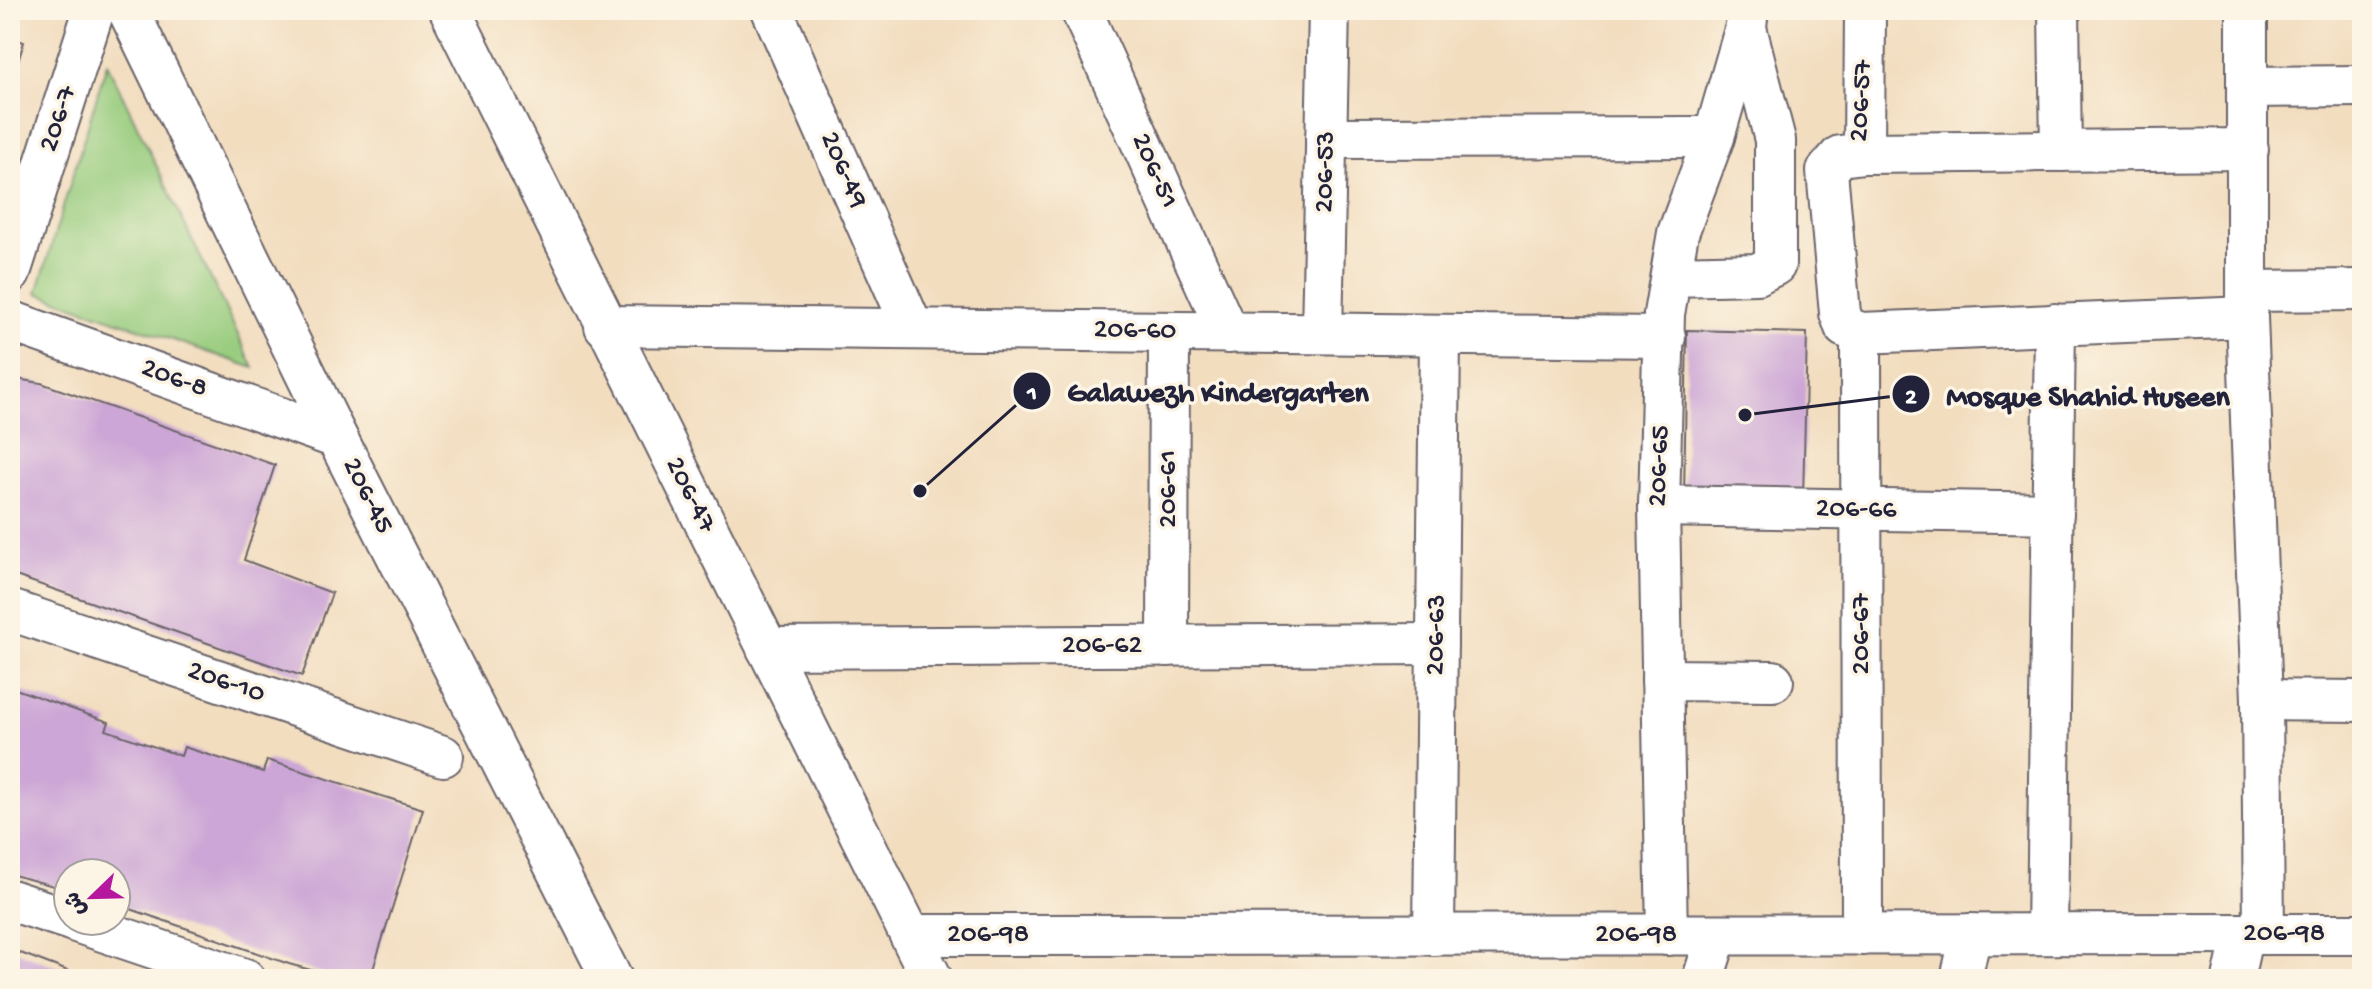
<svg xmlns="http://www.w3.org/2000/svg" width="2372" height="989" viewBox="0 0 2372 989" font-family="'Gochi Hand','Playpen Sans Arabic',sans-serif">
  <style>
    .green { fill: #95cb7c; stroke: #5c765c; stroke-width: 2 }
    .building { fill: #cca6d6 }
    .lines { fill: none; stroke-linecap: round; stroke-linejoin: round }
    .minor-casing { stroke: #6b6369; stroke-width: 44 }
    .minor { stroke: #fff; stroke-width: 40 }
    .labels { text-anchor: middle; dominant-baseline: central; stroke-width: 7; stroke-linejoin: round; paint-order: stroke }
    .street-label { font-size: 28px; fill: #22223b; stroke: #fcf5e5 }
    .leader { fill: none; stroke: #22223b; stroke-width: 3 }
    .callout-dot { fill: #22223b; stroke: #fcf5e5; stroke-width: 3 }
    .mark-label { font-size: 24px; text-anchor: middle; font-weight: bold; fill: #fff }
    .callout-label { font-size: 30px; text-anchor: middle; font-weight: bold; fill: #22223b; stroke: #fcf5e5; stroke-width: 7; stroke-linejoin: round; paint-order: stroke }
  </style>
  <rect width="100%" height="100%" fill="#fcf5e5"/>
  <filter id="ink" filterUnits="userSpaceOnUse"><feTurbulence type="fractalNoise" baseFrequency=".0125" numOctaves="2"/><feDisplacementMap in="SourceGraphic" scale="16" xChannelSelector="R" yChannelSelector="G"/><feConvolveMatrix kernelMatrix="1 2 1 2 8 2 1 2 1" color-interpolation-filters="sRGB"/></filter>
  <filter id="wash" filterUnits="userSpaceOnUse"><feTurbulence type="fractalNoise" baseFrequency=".006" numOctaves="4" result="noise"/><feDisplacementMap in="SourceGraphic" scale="32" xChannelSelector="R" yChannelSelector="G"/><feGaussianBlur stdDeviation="1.8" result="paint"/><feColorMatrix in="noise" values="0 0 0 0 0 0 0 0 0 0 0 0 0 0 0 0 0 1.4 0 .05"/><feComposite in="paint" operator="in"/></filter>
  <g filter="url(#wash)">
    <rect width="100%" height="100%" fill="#f2ddbf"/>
    <polygon class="green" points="107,63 254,368 37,293"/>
    <g id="blocks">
      <g class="building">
        <polygon points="10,37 24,42 11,84 10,84"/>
        <polygon points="1687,330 1807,333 1803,499 1684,496"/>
        <polygon points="10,378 41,383 275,465 244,560 332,593 302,676 10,574"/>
        <polygon points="10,687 109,722 106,730 181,756 184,747 263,772 267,760 423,809 370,979 343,979 289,964 116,904 116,873 68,873 68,890 10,874"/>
        <polygon points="10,949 89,979 10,979"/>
      </g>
    </g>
  </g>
  <g filter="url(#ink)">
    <use href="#blocks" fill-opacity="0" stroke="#6b6369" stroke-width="2"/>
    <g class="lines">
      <defs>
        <g id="minor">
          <polyline points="128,10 337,438 612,979"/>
          <polyline points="450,10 932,979"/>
          <polyline points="772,10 913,329"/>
          <polyline points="1081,10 1228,333"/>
          <polyline points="2059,10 2061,151"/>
          <polyline points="2247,10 2247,317 2262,700 2264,934"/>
          <polyline points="2247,87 2362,86"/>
          <polyline points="1326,138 1714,137"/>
          <polyline points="1864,153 1865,10"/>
          <polyline points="10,273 94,10"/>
          <polyline points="1671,276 1757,274 1775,265 1775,140 1746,28"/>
          <polyline points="2248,291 2362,290"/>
          <polyline points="2247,317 1861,333 1845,327 1840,313 1827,171 1840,156 1864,153 2248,149"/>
          <polyline points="10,321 337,438"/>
          <polyline points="605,326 1665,337"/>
          <polyline points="1322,333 1329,10"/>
          <polyline points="1861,333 1862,935"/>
          <polyline points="1659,506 2053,513"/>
          <polyline points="10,610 443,756"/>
          <polyline points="1168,646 1169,332"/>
          <polyline points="767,648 1437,644"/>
          <polyline points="1662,680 1773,681"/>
          <polyline points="2262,700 2362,701"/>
          <polyline points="10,900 68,919"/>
          <polyline points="73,921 245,979"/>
          <polyline points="2047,934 2055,324"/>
          <polyline points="910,935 2362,934"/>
          <polyline points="1434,935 1440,335"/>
          <polyline points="1667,935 1659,506 1664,314 1678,233 1714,137 1746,26 1748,10"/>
          <polyline points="1703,979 1717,935"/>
          <polyline points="1961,979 1971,934"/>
          <polyline points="2233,979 2243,934"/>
        </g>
      </defs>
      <use href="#minor" class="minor-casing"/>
      <use href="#minor" class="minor"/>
    </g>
  </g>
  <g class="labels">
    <g class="street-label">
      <text transform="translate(1862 101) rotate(-87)">206-57</text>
      <text transform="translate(59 119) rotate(-72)">206-7</text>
      <text transform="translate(843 170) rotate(66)">206-49</text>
      <text transform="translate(1154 171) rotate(66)">206-51</text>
      <text transform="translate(1326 172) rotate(-89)">206-53</text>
      <text transform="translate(1135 331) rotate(1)">206-60</text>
      <text transform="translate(174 379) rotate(20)">206-8</text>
      <text transform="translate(1660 466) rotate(-88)">206-65</text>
      <text transform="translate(1169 489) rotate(-90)">206-61</text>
      <text transform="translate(690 495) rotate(63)">206-47</text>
      <text transform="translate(367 496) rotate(63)">206-45</text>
      <text transform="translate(1856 510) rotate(1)">206-66</text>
      <text transform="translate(1862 634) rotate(-90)">206-67</text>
      <text transform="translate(1437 635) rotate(-89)">206-63</text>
      <text x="1102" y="646">206-62</text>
      <text transform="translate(226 683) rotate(19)">206-10</text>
      <text x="2284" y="934">206-98</text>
      <text x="988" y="935">206-98</text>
      <text x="1636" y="935">206-98</text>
    </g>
  </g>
  <path class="leader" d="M920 491L1032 391M1745 415L1911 394"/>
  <g class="callout-dot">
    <circle cx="920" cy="491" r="8"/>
    <circle cx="1745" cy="415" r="8"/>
    <circle cx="1032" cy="391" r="20"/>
    <circle cx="1911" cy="394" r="20"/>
  </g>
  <g class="mark-label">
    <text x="1032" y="399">1</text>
    <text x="1911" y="403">2</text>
  </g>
  <g class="callout-label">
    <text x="1218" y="401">Galawezh Kindergarten</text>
    <text x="2088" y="405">Mosque Shahid Huseen</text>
  </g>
  <rect width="2372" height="989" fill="none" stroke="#fcf5e5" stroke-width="40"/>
  <g transform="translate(92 897) rotate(247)"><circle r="38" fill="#fcf5e5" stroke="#a5a1a1" stroke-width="2"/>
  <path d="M0-6L14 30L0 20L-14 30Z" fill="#b5179e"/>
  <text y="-12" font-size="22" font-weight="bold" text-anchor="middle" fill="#22223b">ش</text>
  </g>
</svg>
